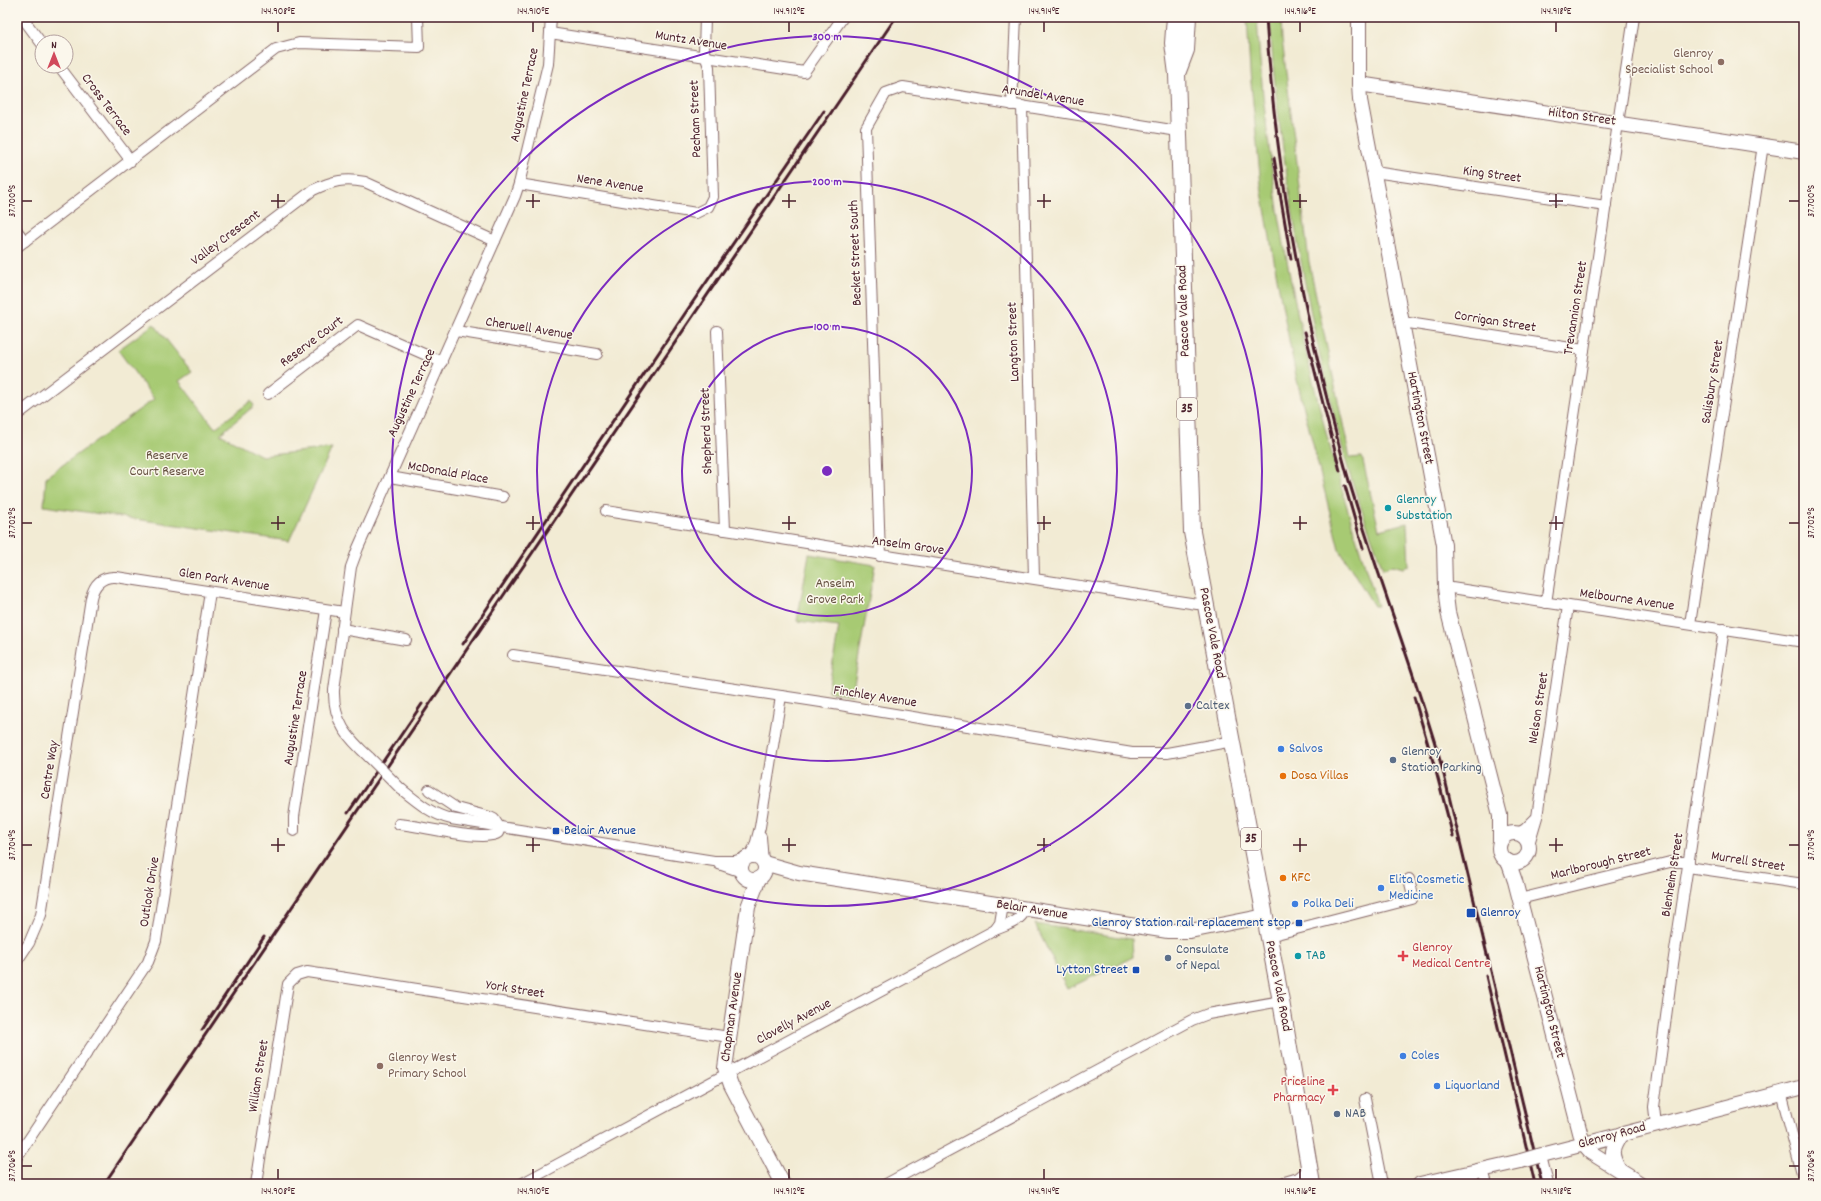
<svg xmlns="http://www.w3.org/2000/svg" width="1821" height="1201" viewBox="0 0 1821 1201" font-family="Dekko,sans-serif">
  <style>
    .green { fill: #a7ca73; stroke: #78744f }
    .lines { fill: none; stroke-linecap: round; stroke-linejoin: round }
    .street-casing { stroke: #856666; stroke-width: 12 }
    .secondary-casing { stroke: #856666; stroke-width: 16 }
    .primary-casing { stroke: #856666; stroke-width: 18 }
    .street { stroke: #fff; stroke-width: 10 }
    .secondary { stroke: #fff; stroke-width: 14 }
    .primary { stroke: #fff; stroke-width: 16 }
    .rail { stroke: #4a1f2b; stroke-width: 3 }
    .street-bridge-casing { stroke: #856666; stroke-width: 12; stroke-linecap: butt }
    .secondary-bridge-casing { stroke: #856666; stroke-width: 16; stroke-linecap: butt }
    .street-bridge { stroke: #fff; stroke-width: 10 }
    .secondary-bridge { stroke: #fff; stroke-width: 14 }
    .ticks { fill: none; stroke: #4a1f2b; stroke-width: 1.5 }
    .ring { fill: none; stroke: #7b2cbf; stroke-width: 2 }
    .education-dot { fill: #8d6e63; stroke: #fbf7ec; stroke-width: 1.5 }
    .culture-dot { fill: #0f9aa8; stroke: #fbf7ec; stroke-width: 1.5 }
    .service-dot { fill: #5c6f8a; stroke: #fbf7ec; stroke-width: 1.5 }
    .shop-dot { fill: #3f7fe0; stroke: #fbf7ec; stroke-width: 1.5 }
    .food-dot { fill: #e8710a; stroke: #fbf7ec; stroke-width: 1.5 }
    .transit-dot { fill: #1a4fb4; stroke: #fbf7ec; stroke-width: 1.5 }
    .health-dot { fill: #e0444e; stroke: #fbf7ec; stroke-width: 1.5 }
    .labels { text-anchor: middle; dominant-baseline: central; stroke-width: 3; stroke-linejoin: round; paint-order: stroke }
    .shield { fill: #fbf7ec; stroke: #7f6065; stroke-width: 1 }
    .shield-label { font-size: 13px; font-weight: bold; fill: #4a1f2b }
    .street-label { font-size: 14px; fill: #4a1f2b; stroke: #fbf7ec }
    .education-label { font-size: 14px; fill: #785e54; stroke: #fbf7ec; text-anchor: end }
    .park-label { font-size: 14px; fill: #665241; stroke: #fbf7ec }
    .culture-label { font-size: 14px; fill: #0d838f; stroke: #fbf7ec; text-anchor: start }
    .service-label { font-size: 14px; fill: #4e5e75; stroke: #fbf7ec; text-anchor: start }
    .shop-label { font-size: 14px; fill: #366cbe; stroke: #fbf7ec; text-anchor: start }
    .food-label { font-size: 14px; fill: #c56008; stroke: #fbf7ec; text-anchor: start }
    .transit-label { font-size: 14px; fill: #164399; stroke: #fbf7ec; text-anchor: start }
    .health-label { font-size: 14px; fill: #be3a42; stroke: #fbf7ec; text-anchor: start }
    .centre { fill: #7b2cbf; stroke: #fbf7ec; stroke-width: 2 }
    .ring-label { font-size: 12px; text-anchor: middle; font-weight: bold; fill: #7b2cbf; stroke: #fbf7ec; stroke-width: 3; stroke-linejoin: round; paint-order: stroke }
    .neatline { fill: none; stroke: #4a1f2b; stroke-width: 1.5 }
    .ticks-label { font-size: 10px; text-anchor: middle; fill: #4a1f2b }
  </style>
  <rect width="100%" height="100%" fill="#fbf7ec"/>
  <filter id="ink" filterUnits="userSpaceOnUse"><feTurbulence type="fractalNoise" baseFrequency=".025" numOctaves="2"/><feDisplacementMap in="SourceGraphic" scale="8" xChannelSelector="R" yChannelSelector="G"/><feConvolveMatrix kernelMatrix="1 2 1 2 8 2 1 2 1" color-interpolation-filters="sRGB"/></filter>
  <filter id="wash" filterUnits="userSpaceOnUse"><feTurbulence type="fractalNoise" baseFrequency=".012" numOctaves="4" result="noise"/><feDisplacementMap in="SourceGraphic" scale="16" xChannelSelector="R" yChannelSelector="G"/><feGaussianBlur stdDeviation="0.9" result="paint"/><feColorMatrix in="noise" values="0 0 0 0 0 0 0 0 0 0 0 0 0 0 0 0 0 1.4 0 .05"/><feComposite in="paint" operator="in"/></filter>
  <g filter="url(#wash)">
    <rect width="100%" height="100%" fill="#f2ebd4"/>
    <g class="green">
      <path d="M 1247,17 L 1257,17 C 1268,218 1315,416 1378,606 L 1374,606 L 1339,549 L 1296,376 L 1279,289 L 1261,186 L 1250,72 Z"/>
      <path d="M 1270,17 L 1281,17 L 1282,39 L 1309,262 L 1350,458 L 1362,457 L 1379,530 L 1407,523 L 1409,566 L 1403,568 L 1393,565 L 1383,569 C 1372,537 1359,505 1349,472 C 1326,390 1308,306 1294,221 C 1283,153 1273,86 1270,17 Z"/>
      <polygon points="154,324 192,372 179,381 215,428 251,401 254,406 220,434 262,456 332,448 289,541 44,506 46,477 154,399 118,350"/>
      <polygon points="809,554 875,565 852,695 828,691 839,626 797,621"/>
      <polygon points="1035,924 1132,939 1133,957 1067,989"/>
    </g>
  </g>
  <g filter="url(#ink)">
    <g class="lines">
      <defs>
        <g id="street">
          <polyline points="22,17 42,44"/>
          <polyline points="550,33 804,72 843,17"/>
          <polyline points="59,66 131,161"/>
          <polyline points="1012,105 1016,17"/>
          <polyline points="1022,106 1034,578"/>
          <polyline points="1374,172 1606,206"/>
          <polyline points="519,184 696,213 708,207 713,197 709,67 704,52 705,17"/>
          <polyline points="17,231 25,241"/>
          <polyline points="17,247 276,49 299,43 419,47 418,17"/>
          <polyline points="1402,322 1584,350"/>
          <polyline points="456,331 597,354"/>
          <polyline points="717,331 725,530"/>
          <polyline points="268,394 358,325 442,362"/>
          <path d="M 17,415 L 313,190 C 332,181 344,178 365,182 L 495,241"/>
          <polyline points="390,477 503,497"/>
          <path d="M 606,511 C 802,543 1000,574 1197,604 L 1206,602"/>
          <polyline points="880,556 866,128 886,93 903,87 1178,131"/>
          <polyline points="1445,587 1804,642"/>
          <polyline points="1546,603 1634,17"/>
          <polyline points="1690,624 1763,145"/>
          <polyline points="342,629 406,640"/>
          <polyline points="513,655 834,704 1132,753 1167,753 1233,741"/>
          <path d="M 370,758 C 348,738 333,722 334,690 L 351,567 L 358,548 L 515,196 L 519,184 L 548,64 L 551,17"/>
          <path d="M 401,789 C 417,802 431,814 451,819 L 714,861 L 735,861 L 748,857"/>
          <path d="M 399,824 C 417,825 486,843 498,833 L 500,828 L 494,819 L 490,817 L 456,808 L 429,790"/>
          <polyline points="294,831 294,817 326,610"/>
          <polyline points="1518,833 1525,829 1535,819"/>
          <polyline points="761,837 763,862"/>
          <polyline points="1529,844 1537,817 1568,606"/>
          <polyline points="749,857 755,846 760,827 781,696"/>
          <polyline points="719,864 742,872"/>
          <polyline points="1688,867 1804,884"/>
          <polyline points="1520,899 1670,862 1689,862"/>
          <polyline points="995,930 1000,923 1003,905"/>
          <polyline points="1269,936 1412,899 1412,891 1409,879"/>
          <path d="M 17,961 L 29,943 L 41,915 L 91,598 C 94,584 102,576 116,577 L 344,612"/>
          <polyline points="1781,1092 1804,1181"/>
          <polyline points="1365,1099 1382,1184"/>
          <polyline points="1656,1125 1654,1107 1673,964 1724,629"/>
          <polyline points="1541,1156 1548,1184"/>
          <polyline points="17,1157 148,962 156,941 210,592"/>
          <polyline points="1483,1170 1487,1184"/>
          <polyline points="256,1184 288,984 297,975 307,972 729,1037"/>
          <path d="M 521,1184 L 995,930 C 1007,925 1020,922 1026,909"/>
          <polyline points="886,1184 1192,1020 1208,1014 1281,1001"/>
        </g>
        <g id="secondary">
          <polyline points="1359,17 1359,84 1360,100 1444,545 1445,587 1448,612 1500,815 1500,842"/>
          <polyline points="1359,84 1804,152"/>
          <circle cx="1514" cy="848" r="15"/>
          <circle cx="753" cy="868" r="12"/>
          <polyline points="1508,861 1515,881 1583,1144 1590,1152 1641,1184"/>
          <polyline points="764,863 799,873 1168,931 1190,931 1265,916"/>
          <polyline points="759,878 748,907 725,1068 731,1085 783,1184"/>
          <polyline points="1538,1156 1804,1087"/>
          <path d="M 1619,1170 C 1610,1153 1611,1150 1621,1134"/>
          <polyline points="1285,1184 1299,1180 1310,1171"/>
          <polyline points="1420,1184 1521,1161"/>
        </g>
        <g id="primary">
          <polyline points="1175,17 1173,43 1177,74 1192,532 1281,1001 1312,1184"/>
          <polyline points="1178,71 1186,50 1188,17"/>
        </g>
      </defs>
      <use href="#street" class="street-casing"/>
      <use href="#secondary" class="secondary-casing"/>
      <use href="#primary" class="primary-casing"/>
      <use href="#street" class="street"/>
      <use href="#secondary" class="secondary"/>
      <use href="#primary" class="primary"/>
      <g class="rail">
        <path d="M 1266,17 C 1275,171 1305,325 1347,474 C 1376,574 1415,671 1443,771 L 1542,1184"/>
        <polyline points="1274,158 1291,259"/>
        <polyline points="1305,332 1340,471"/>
        <polyline points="1345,486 1363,548"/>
        <polyline points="463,644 688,309 824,111"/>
        <polyline points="1414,697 1437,775 1453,836"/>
        <polyline points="348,813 422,704"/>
        <polyline points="1486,976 1535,1184"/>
        <polyline points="202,1030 264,937"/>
        <polyline points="104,1184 896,17"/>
      </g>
      <defs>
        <polyline id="street-bridge" points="370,758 401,789"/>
        <polyline id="secondary-bridge" points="1521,1161 1538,1156"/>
      </defs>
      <use href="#street-bridge" class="street-bridge-casing"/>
      <use href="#secondary-bridge" class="secondary-bridge-casing"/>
      <use href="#street-bridge" class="street-bridge"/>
      <use href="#secondary-bridge" class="secondary-bridge"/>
    </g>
  </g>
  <path class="ticks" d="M 278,22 L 278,32M 533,22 L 533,32M 789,22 L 789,32M 1044,22 L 1044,32M 1300,22 L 1300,32M 1556,22 L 1556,32M 278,194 L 278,208M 533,194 L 533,208M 789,194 L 789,208M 1044,194 L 1044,208M 1300,194 L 1300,208M 1556,194 L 1556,208M 22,201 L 32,201M 271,201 L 285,201M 526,201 L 540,201M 782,201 L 796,201M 1037,201 L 1051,201M 1293,201 L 1307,201M 1549,201 L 1563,201M 1789,201 L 1799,201M 278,516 L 278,530M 533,516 L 533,530M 789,516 L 789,530M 1044,516 L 1044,530M 1300,516 L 1300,530M 1556,516 L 1556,530M 22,523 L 32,523M 271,523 L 285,523M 526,523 L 540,523M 782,523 L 796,523M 1037,523 L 1051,523M 1293,523 L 1307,523M 1549,523 L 1563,523M 1789,523 L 1799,523M 278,838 L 278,852M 533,838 L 533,852M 789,838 L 789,852M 1044,838 L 1044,852M 1300,838 L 1300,852M 1556,838 L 1556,852M 22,845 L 32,845M 271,845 L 285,845M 526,845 L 540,845M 782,845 L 796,845M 1037,845 L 1051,845M 1293,845 L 1307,845M 1549,845 L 1563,845M 1789,845 L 1799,845M 22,1166 L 32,1166M 1789,1166 L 1799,1166M 278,1169 L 278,1179M 533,1169 L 533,1179M 789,1169 L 789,1179M 1044,1169 L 1044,1179M 1300,1169 L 1300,1179M 1556,1169 L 1556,1179"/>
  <g class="ring">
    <circle cx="827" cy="471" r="145"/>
    <circle cx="827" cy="471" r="290"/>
    <circle cx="827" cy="471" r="435"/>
  </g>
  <g class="education-dot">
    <circle cx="1721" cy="62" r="4"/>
    <circle cx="380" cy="1066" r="4"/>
  </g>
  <g class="culture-dot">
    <circle cx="1388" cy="508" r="4"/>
    <circle cx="1298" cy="956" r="4"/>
  </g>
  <g class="service-dot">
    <circle cx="1188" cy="706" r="4"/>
    <circle cx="1393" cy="760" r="4"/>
    <circle cx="1168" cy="958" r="4"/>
    <circle cx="1337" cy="1114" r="4"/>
  </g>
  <g class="shop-dot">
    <circle cx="1281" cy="749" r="4"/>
    <circle cx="1381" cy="888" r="4"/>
    <circle cx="1295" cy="904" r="4"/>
    <circle cx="1403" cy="1056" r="4"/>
    <circle cx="1437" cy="1086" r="4"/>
  </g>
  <g class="food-dot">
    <circle cx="1283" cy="776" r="4"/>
    <circle cx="1283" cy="878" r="4"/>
  </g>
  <g class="transit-dot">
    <rect x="552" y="827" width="8" height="8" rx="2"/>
    <rect x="1466" y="908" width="10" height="10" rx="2"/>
    <rect x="1295" y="919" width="8" height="8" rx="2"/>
    <rect x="1132" y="966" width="8" height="8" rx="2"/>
  </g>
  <g class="health-dot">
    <path d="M1401 950h4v4h4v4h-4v4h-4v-4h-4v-4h4z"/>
    <path d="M1331 1084h4v4h4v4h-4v4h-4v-4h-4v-4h4z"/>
  </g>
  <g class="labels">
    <g class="shield">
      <rect x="1177" y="398" width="20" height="22" rx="3"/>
      <rect x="1241" y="828" width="20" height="22" rx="3"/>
    </g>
    <g class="shield-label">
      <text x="1187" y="409">35</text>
      <text x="1251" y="839">35</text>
    </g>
    <g class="street-label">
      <text transform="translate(691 41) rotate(9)">Muntz Avenue</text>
      <text transform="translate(525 95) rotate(-78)">Augustine Terrace</text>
      <text transform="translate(1043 96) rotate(9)">Arundel Avenue</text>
      <text transform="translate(106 105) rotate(53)">Cross Terrace</text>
      <text transform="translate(1582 117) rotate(8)">Hilton Street</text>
      <text transform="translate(696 119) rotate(-92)">Pecham Street</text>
      <text transform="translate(1492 175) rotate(8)">King Street</text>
      <text transform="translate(610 184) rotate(9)">Nene Avenue</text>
      <text transform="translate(226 238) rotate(-37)">Valley Crescent</text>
      <text transform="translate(856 253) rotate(-92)">Becket Street South</text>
      <text transform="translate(1576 308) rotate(-81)">Trevannion Street</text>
      <text transform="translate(1184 311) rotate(-92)">Pascoe Vale Road</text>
      <text transform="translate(1495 322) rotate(9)">Corrigan Street</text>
      <text transform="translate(529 329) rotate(9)">Cherwell Avenue</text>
      <text transform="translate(312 342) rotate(-37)">Reserve Court</text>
      <text transform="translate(1014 342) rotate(-92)">Langton Street</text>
      <text transform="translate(1713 382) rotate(-81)">Salisbury Street</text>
      <text transform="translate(412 393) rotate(-65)">Augustine Terrace</text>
      <text transform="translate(1420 418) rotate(79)">Hartington Street</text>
      <text transform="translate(707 431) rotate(-92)">Shepherd Street</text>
      <text transform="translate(448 473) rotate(10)">McDonald Place</text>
      <text transform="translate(908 546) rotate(8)">Anselm Grove</text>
      <text transform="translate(224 580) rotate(9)">Glen Park Avenue</text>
      <text transform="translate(1627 600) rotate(8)">Melbourne Avenue</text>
      <text transform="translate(1212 633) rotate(79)">Pascoe Vale Road</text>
      <text transform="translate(875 697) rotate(9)">Finchley Avenue</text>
      <text transform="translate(1539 708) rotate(-81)">Nelson Street</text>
      <text transform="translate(296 718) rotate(-81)">Augustine Terrace</text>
      <text transform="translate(50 770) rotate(-81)">Centre Way</text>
      <text transform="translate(1748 862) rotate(9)">Murrell Street</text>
      <text transform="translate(1601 864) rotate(-14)">Marlborough Street</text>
      <text transform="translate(1673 875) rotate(-81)">Blenheim Street</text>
      <text transform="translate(150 892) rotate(-81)">Outlook Drive</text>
      <text transform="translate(1032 910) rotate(9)">Belair Avenue</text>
      <text transform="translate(1278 986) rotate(79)">Pascoe Vale Road</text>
      <text transform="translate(515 990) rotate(9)">York Street</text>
      <text transform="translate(1549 1012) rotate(76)">Hartington Street</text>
      <text transform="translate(732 1017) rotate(-82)">Chapman Avenue</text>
      <text transform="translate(794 1022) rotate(-28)">Clovelly Avenue</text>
      <text transform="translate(259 1076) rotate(-81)">William Street</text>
      <text transform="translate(1612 1136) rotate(-15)">Glenroy Road</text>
    </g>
    <g class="education-label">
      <text x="1713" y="54">Glenroy<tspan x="1713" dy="16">Specialist School</tspan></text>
      <text x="388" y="1058" text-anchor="start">Glenroy West<tspan x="388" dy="16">Primary School</tspan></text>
    </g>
    <g class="park-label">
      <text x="167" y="456">Reserve<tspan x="167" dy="16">Court Reserve</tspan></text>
      <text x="835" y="584">Anselm<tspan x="835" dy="16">Grove Park</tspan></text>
    </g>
    <g class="culture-label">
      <text x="1396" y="500">Glenroy<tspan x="1396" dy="16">Substation</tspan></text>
      <text x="1306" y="956">TAB</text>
    </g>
    <g class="service-label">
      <text x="1196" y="706">Caltex</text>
      <text x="1401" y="752">Glenroy<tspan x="1401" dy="16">Station Parking</tspan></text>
      <text x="1176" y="950">Consulate<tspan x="1176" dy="16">of Nepal</tspan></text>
      <text x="1345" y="1114">NAB</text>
    </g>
    <g class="shop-label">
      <text x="1289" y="749">Salvos</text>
      <text x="1389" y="880">Elita Cosmetic<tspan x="1389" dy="16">Medicine</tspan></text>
      <text x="1303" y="904">Polka Deli</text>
      <text x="1411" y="1056">Coles</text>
      <text x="1445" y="1086">Liquorland</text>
    </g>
    <g class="food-label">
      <text x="1291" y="776">Dosa Villas</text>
      <text x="1291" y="878">KFC</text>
    </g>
    <g class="transit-label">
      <text x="564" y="831">Belair Avenue</text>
      <text x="1480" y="913">Glenroy</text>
      <text x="1291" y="923" text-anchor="end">Glenroy Station rail replacement stop</text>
      <text x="1128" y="970" text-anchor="end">Lytton Street</text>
    </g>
    <g class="health-label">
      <text x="1412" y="948">Glenroy<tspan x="1412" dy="16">Medical Centre</tspan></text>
      <text x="1325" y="1082" text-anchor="end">Priceline<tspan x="1325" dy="16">Pharmacy</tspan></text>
    </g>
  </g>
  <circle cx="827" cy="471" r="6" class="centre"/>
  <g class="ring-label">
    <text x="827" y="40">300 m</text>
    <text x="827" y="185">200 m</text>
    <text x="827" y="330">100 m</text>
  </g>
  <rect width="1821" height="1201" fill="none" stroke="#fbf7ec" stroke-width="44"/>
  <g transform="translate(54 54)"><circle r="19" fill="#fbf7ec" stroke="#b4a19f"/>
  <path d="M0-3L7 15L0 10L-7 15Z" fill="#d1495b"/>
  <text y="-6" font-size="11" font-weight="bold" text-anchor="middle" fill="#4a1f2b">N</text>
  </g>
  <rect x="22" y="22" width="1777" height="1157" class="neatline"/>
  <g class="ticks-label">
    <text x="278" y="14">144.908°E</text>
    <text x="533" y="14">144.910°E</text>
    <text x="789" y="14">144.912°E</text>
    <text x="1044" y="14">144.914°E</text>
    <text x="1300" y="14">144.916°E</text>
    <text x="1556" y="14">144.918°E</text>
    <text transform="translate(11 201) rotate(-90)" y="4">37.700°S</text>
    <text transform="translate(1810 201) rotate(-90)" y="4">37.700°S</text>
    <text transform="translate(11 523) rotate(-90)" y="4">37.702°S</text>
    <text transform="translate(1810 523) rotate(-90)" y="4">37.702°S</text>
    <text transform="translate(11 845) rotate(-90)" y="4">37.704°S</text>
    <text transform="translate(1810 845) rotate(-90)" y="4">37.704°S</text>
    <text transform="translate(11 1166) rotate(-90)" y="4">37.706°S</text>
    <text transform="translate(1810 1166) rotate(-90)" y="4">37.706°S</text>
    <text x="278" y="1194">144.908°E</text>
    <text x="533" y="1194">144.910°E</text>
    <text x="789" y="1194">144.912°E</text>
    <text x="1044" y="1194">144.914°E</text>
    <text x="1300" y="1194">144.916°E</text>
    <text x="1556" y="1194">144.918°E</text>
  </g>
</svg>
